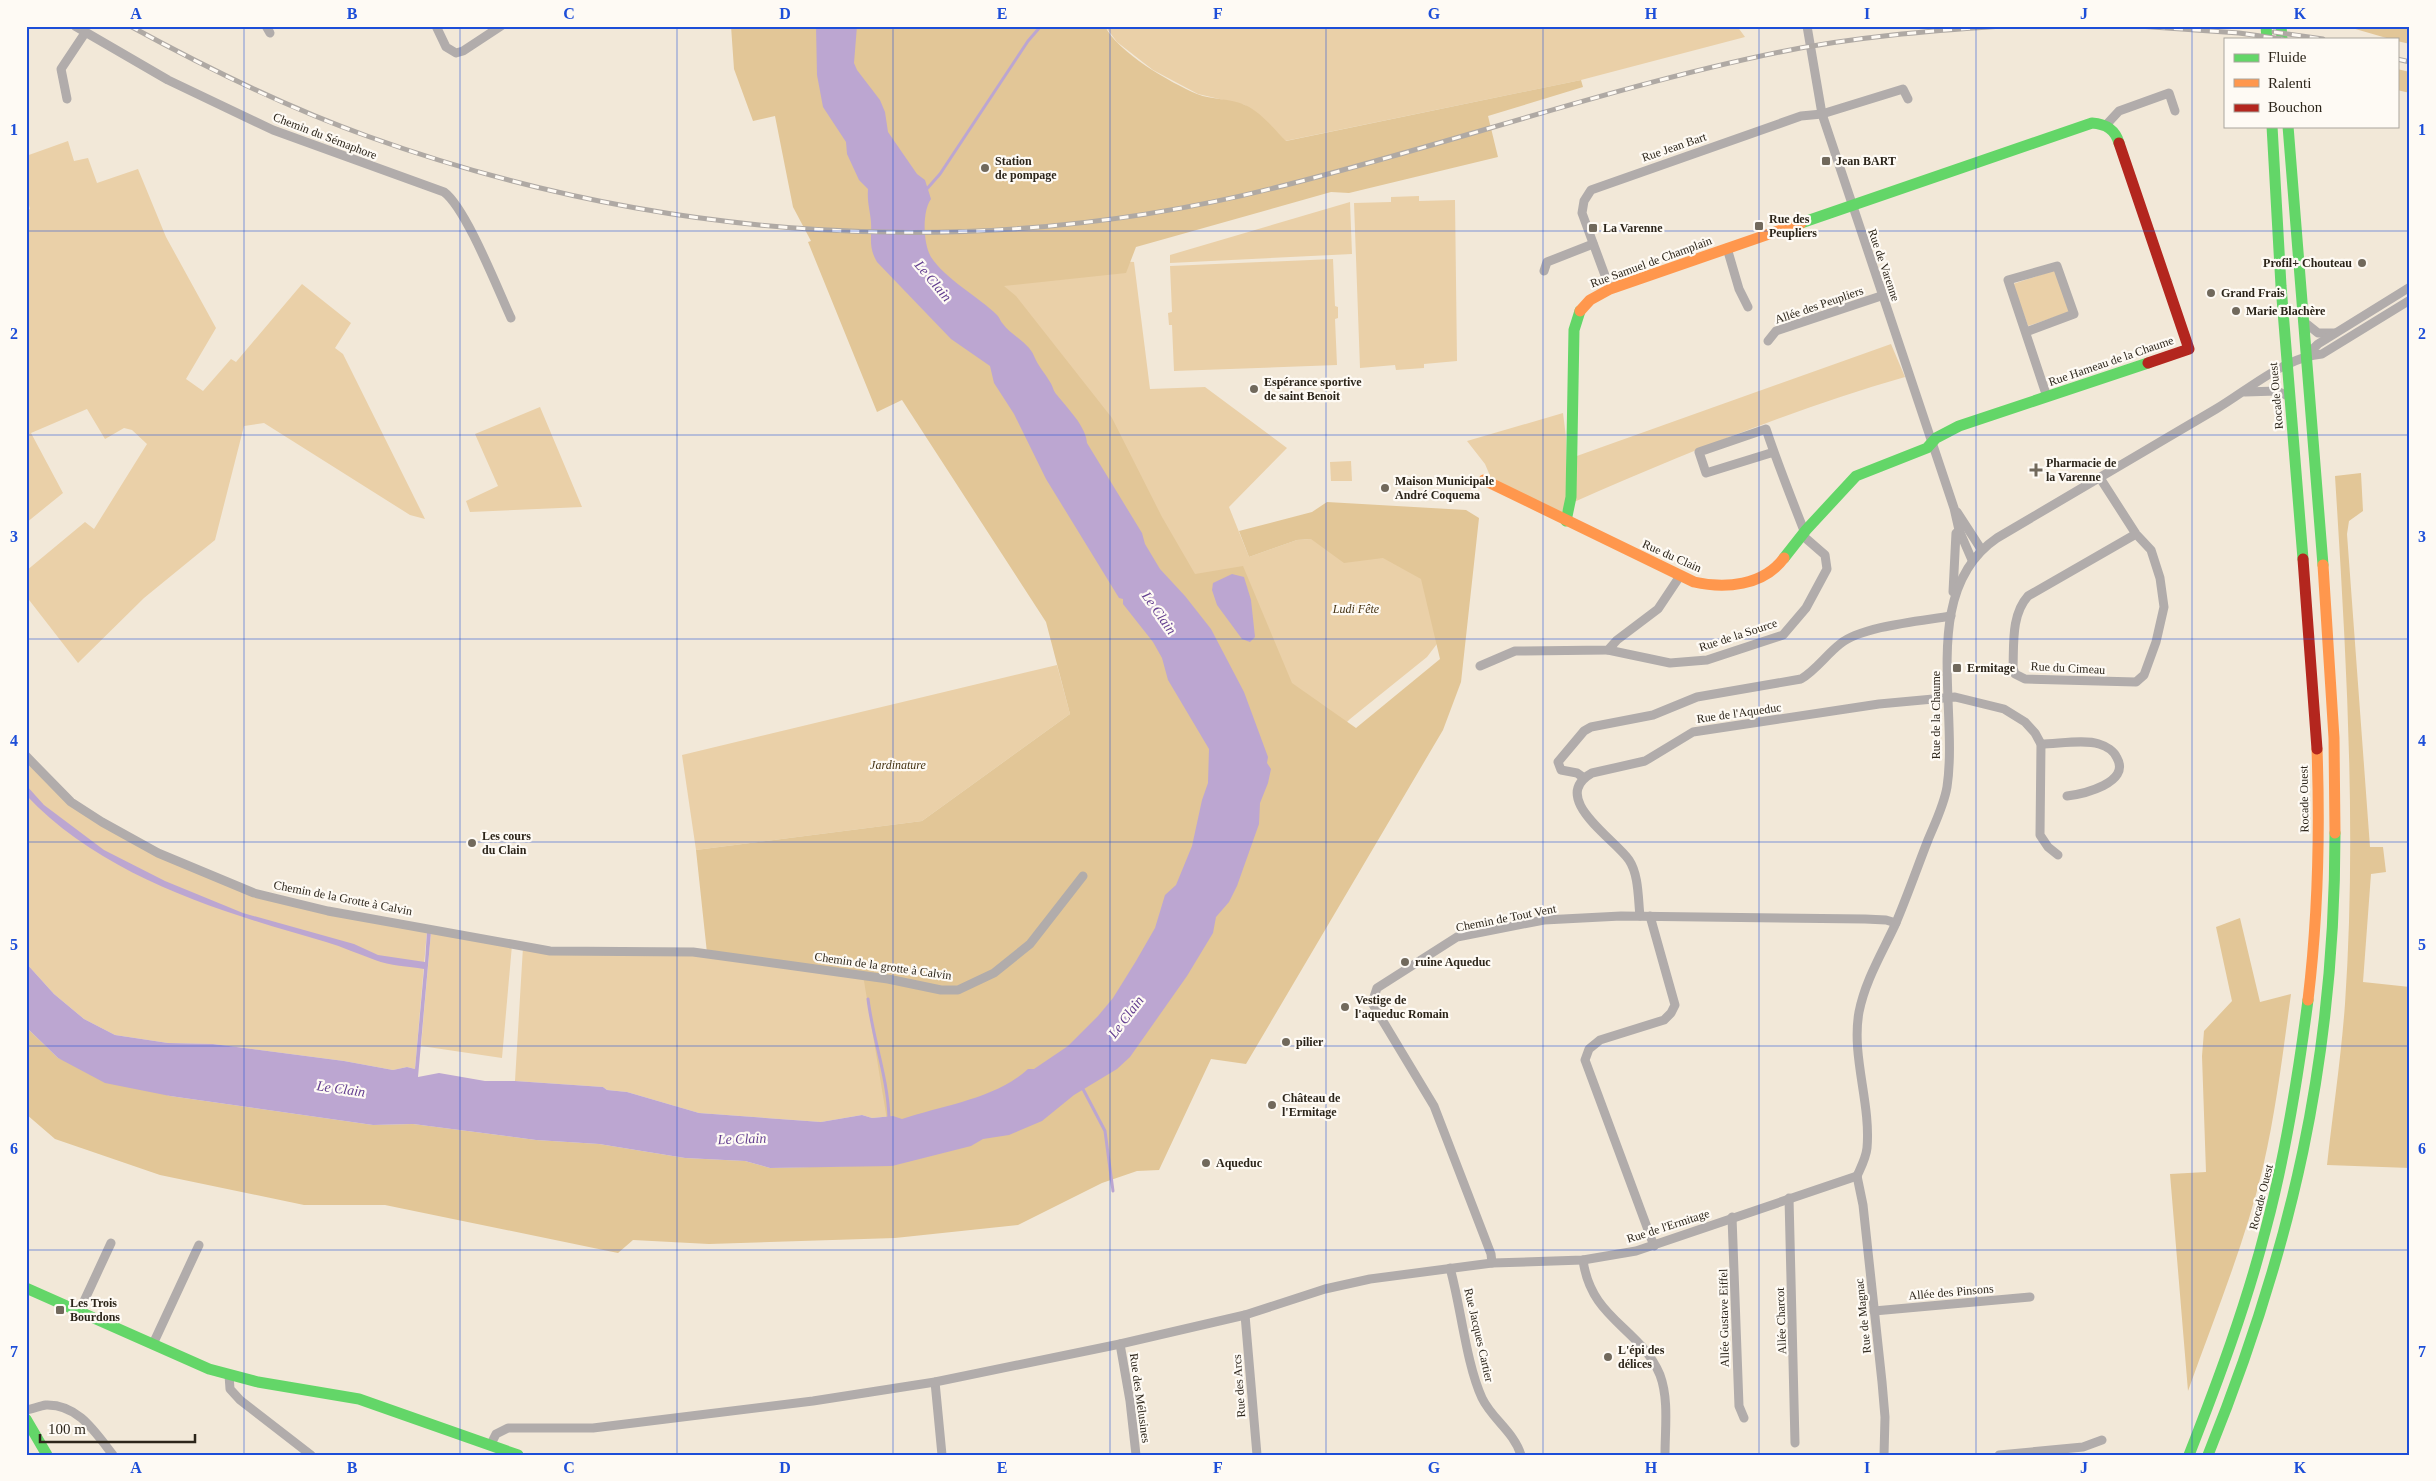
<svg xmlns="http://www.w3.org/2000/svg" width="2436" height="1481" viewBox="0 0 2436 1481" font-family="Georgia,serif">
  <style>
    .green { fill: #ead0a8 }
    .forest { fill: #e2c697 }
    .water { fill: #bca6d1 }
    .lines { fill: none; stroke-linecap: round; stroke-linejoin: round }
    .stream { stroke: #bca6d1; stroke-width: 3 }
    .street { stroke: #b1acab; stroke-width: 9 }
    .fast { stroke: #63d668; stroke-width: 11 }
    .slow { stroke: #ff974d; stroke-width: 11 }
    .jam { stroke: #b3261e; stroke-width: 11 }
    .rail-casing { stroke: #afa9a4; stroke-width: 5 }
    .rail { stroke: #fefaf4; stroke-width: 3; stroke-dasharray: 9; stroke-linecap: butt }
    .grid { fill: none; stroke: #1d4ed8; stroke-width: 1; stroke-opacity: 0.55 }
    .poi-dot { fill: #71695c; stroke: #fefaf4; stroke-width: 2 }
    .labels { text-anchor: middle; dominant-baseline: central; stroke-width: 4.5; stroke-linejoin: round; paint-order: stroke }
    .street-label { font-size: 12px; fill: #2c251a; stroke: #fefaf4 }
    .poi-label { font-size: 12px; font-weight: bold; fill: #2c251a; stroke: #fefaf4; text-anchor: start }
    .park-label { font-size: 12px; font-style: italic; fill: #453313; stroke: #fefaf4 }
    .water-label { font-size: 14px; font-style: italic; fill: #623d8f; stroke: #fefaf4 }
    .neatline { fill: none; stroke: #1d4ed8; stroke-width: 2 }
    .grid-label { font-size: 16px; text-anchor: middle; font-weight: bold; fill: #1d4ed8 }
  </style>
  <rect width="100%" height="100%" fill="#f2e8d8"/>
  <g class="green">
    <polygon points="1105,26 1737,26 1745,37 1581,80 1285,141 1245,105 1198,94 1153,70 1117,42"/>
    <polygon points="68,141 74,161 88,158 97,183 138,169 166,237 216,328 186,379 203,391 231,359 236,362 302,284 351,323 335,348 343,354 425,519 410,515 264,423 244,426 215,540 144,598 78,663 26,596 26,571 85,522 94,529 147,444 132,430 124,428 105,439 87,409 31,433 63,493 26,523 26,211 30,209 26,194 26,156"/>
    <polygon points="1419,196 1419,201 1455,200 1457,361 1424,364 1424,368 1396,370 1395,365 1360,368 1354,203 1391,202 1391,197"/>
    <polygon points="1350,202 1352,254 1170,263 1170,255"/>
    <polygon points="1055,258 1134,262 1150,389 1205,387 1287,448 1229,507 1249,557 1297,540 1311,539 1457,553 1446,632 1427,657 1350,719 1324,745 1317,757 985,292"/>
    <polygon points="1333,259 1335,306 1338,307 1338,318 1335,319 1337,365 1174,371 1172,325 1169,325 1168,313 1172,312 1170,266"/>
    <polygon points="2055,270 2069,312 2028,326 2013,284"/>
    <path d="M 1891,344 L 1905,377 C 1791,410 1682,454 1574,502 L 1574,457 Z"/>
    <polygon points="540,407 582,507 470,512 466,501 498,486 475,434"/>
    <polygon points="1563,413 1566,437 1566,503 1561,514 1491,478 1485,464 1467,441"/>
    <polygon points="1351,461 1352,481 1331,481 1330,462"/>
    <path d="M 1080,537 L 1119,598 L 1123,599 L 1123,604 L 1153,642 L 1162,658 L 1168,680 L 1209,749 L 1208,783 L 1202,800 L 1192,846 L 1176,885 L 1165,895 L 1155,928 L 1136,961 L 1113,998 L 1098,1016 L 1068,1046 L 1039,1064 L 1034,1069 L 1028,1069 C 995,1099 944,1105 903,1119 L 893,1116 L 872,1118 L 862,1115 L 821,1122 L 699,1113 L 627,1092 L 607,1090 L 603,1087 L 515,1081 L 523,947 L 550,951 L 582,953 L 693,952 L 888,979 L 941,990 L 958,990 L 994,973 L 1030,944 L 1057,911 L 1083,876 L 1091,854 L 1106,737 L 1105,704 L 1092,656 L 1083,615 L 1084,598 L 1072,552 Z"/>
    <polygon points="1057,665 1070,714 922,821 696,850 682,755"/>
    <polygon points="26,757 71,802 138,840 254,893 427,931 415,1069 407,1067 393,1070 344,1061 213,1044 168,1043 115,1035 84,1019 54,994 26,963"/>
    <polygon points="431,932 512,945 502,1058 421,1046"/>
  </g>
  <g class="forest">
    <path d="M 731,26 L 1105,26 C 1117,52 1171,83 1197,94 C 1212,100 1230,98 1245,105 C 1261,112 1274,129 1286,141 L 1581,80 L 1583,87 L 1488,116 L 1498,157 L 1349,193 L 1331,192 L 1136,247 L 1126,273 L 1004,286 L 1016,296 L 1112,418 L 1162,517 L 1195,574 L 1243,566 L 1292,683 L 1356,728 L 1440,659 L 1421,579 L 1383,558 L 1344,563 L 1311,539 L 1297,540 L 1249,557 L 1239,531 L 1312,512 L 1327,502 L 1466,510 L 1479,518 L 1461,682 L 1443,730 L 1246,1064 L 1211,1059 L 1159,1170 L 1137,1171 L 1102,1183 L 1018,1225 L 895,1238 L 709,1244 L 633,1240 L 618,1253 L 385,1205 L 304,1205 L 160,1175 L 55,1139 L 26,1114 L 26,1027 L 58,1058 L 170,1096 L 373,1125 L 413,1124 L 536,1140 L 599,1144 L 685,1158 L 745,1161 L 770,1168 L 892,1165 L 891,1144 L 863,975 L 707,953 L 696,850 L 922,821 L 1070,714 L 1046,622 L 902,400 L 877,412 L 808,242 L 811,241 L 793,207 L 775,116 L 753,121 L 734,69 Z"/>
    <polygon points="2345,26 2410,26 2410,44 2397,41 2397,39 2390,39"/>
    <polygon points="2397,69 2410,72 2410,93 2397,90"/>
    <path d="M 2361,473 L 2363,511 L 2349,521 L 2347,534 L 2370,847 L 2383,847 L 2386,872 L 2371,874 L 2363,982 L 2410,987 L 2410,1168 L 2327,1165 C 2333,1111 2341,1058 2345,1004 C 2357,828 2346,652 2335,476 Z"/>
    <path d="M 2240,918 L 2260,1002 L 2291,994 C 2283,1052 2276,1111 2263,1167 C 2245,1243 2214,1318 2188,1391 L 2170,1174 L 2206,1172 L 2202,1056 L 2204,1031 L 2232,1001 L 2216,927 Z"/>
  </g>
  <g class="water">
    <path d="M 816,26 L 857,26 L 854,63 L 857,70 L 880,100 L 885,112 L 888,132 L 917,174 L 925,180 L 931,199 C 922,211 923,244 931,257 C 945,279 979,297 997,315 C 1000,318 1000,321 1003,324 C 1011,335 1029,343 1034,356 C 1038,366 1045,373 1050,382 C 1053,386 1053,391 1057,395 C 1067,408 1086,426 1087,443 L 1142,533 L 1145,544 L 1160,569 L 1185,596 L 1211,629 L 1244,692 L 1268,757 L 1267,763 L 1271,769 L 1268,783 L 1260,803 L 1259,824 L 1237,886 L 1229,902 L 1216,917 L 1213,933 L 1187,976 L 1130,1057 L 1117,1069 L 1074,1095 L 1042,1121 L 1009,1135 L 983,1139 L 971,1146 L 892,1166 L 770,1168 L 745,1161 L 685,1158 L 599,1144 L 536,1140 L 413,1124 L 373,1125 L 170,1096 L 105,1083 L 58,1058 L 26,1027 L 26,963 L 54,994 L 84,1019 L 115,1035 L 168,1043 L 213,1044 L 344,1061 L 393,1070 L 407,1067 L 415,1069 L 424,969 C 408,966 390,966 375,960 C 358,954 343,947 326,942 C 221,912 103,877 26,795 L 26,785 L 44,805 L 104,850 L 165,881 L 243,913 L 354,944 L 378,955 L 425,962 L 427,931 L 431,932 L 418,1077 L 439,1073 L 485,1081 L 515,1081 L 603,1087 L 607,1090 L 627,1092 L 699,1113 L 821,1122 L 862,1115 L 872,1118 L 893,1116 L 902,1119 C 944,1105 995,1099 1028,1069 L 1034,1069 L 1068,1046 L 1098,1016 L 1113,998 L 1136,961 L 1155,928 L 1165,895 L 1176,885 L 1192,846 L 1202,800 L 1208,783 L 1209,749 L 1168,680 L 1162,658 L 1153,642 L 1123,604 L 1123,599 L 1119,598 L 1046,479 L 1014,414 L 994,383 L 990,366 L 951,339 L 877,262 C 868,247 872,238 871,222 C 870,210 867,202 868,189 L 859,180 L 847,154 L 846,142 L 823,107 L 817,75 Z"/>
    <polygon points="1232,574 1244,577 1251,600 1255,637 1250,642 1242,639 1217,605 1212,590 1213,583"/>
  </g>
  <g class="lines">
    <g class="stream">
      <polyline points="925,191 940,174 1028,41 1041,26"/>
      <path d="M 868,999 C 873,1040 888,1078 889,1119"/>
      <polyline points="1083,1089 1105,1131 1113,1191"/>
    </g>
    <g class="street">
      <path d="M 75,26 L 168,80 L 273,130 L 444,192 C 466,208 498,290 511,318"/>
      <polyline points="266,26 270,33"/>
      <polyline points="436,26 446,47 456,53 463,51 501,26"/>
      <polyline points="1807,26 1822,114 1954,508 1959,530 1972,560"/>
      <polyline points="67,99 61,69 85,33"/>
      <polyline points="2107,124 2119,111 2169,93 2175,111"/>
      <polyline points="1727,248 1739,289 1748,307"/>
      <polyline points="1544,271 1547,262 1593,244"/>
      <polyline points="1610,289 1582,213 1584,201 1591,190 1801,116 1822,114 1903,89 1908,99"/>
      <polyline points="2303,321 2318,333 2334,333"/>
      <polyline points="2026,332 2074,314 2057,266 2008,280 2047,397"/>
      <polyline points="1768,341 1776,331 1881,296"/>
      <polyline points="2307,355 2318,344 2410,287"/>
      <polyline points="2245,392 2277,391 2290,397"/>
      <path d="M 1774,452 L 1706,473 L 1699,452 L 1766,429 C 1777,462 1790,495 1803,528 L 1806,530"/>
      <path d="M 2100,478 L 2136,534 L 2151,550 L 2160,578 L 2164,607 L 2156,642 L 2144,675 L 2136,682 L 2025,679 L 2015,674 L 2013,668 C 2014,644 2011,615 2028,596 L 2136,534"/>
      <polyline points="1957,512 1981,549"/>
      <polyline points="1953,592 1956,533"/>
      <polyline points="1608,650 1670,663 1707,660 1783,635 1806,608 1827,569 1825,555 1802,535"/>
      <polyline points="1480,666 1515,651 1608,650 1617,640 1658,609 1680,576"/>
      <path d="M 2041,744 C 2057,744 2085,739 2099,744 C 2106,746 2114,751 2117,758 C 2131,783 2083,794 2067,796"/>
      <polyline points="26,756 71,802 102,822 158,853 254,893 328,911 550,951 693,952 888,979 941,990 958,990 994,973 1030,944 1083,876"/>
      <path d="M 1584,778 L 1577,773 L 1561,770 L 1558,762 L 1584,731 L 1591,727 L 1653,715 L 1697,697 L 1801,679 C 1816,670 1826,655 1840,644 C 1862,626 1922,621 1951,616"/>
      <path d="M 1640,916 C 1638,899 1639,875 1629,860 C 1615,839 1548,798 1592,773 L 1645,761 L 1693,732 L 1879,704 L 1955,697 L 2004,709 L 2025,722 L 2035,733 L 2041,744 L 2040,835 L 2048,847 L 2058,855"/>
      <polyline points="1650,916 1675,1005 1671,1013 1664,1020 1600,1040 1589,1049 1585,1060 1654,1246"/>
      <path d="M 1857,1176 C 1861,1167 1866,1158 1867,1148 C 1871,1103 1851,1056 1859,1012 C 1865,981 1882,953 1895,925 C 1907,897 1917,868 1928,840 C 1935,823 1944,805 1947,787 C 1959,708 1919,591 1997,538 C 2070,495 2143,452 2216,409 C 2248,390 2285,357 2322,354 L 2410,300"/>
      <polyline points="1857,1176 1863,1205 1882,1382 1885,1417 1884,1455"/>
      <polyline points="1789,1198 1795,1443"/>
      <polyline points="1732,1217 1739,1406 1744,1418"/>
      <path d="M 1583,1260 C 1591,1320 1640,1327 1660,1375 C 1669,1399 1665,1429 1665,1455"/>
      <polyline points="1492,1263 1491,1254 1434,1106 1372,1003 1377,988 1457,937 1544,920 1621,916 1865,919 1886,920 1896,923"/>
      <path d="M 1450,1268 C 1461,1307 1466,1363 1482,1398 C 1492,1419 1514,1432 1521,1455"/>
      <polyline points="1874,1311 2030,1297"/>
      <polyline points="79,1312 111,1243"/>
      <polyline points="1245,1315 1257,1455"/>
      <polyline points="153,1344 199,1245"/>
      <polyline points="1120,1344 1130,1401 1136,1455"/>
      <polyline points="229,1375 230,1389 240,1400 311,1455"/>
      <polyline points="935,1382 942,1455"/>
      <path d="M 26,1410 C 33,1409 39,1406 46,1405 C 78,1404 95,1432 113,1455"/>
      <polyline points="491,1444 496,1434 508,1428 593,1428 813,1401 935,1382 1120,1344 1245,1315 1325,1289 1370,1279 1492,1263 1583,1260 1636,1251 1857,1176"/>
      <polyline points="1999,1455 2083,1447 2102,1440"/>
    </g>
    <g class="fast">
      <polyline points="2266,26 2267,39"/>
      <polyline points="2281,26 2282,39"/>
      <polyline points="2272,126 2281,286 2303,559"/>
      <polyline points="2288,126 2323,565"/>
      <path d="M 1801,223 L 2092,123 C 2106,124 2115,129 2119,143"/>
      <polyline points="1566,521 1571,497 1574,330 1580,311"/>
      <polyline points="1784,558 1806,530 1856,476 1927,448 1936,438 1959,426 2148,363"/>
      <polyline points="26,1288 209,1369 258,1382 359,1399 518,1455"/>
      <polyline points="26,1419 47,1455"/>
      <path d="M 2189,1455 C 2218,1381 2246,1306 2266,1228 C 2286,1153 2298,1077 2308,1000"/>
      <path d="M 2208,1455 C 2292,1247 2335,1059 2335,833"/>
    </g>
    <g class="slow">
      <polyline points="1580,311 1590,300 1610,289 1801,223"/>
      <path d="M 1484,480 L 1694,582 C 1725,589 1763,586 1784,558"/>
      <polyline points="2323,565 2334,738 2335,833"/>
      <path d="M 2308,1000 C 2318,917 2320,832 2317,749"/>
    </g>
    <g class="jam">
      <polyline points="2119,143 2189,349 2148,363"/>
      <polyline points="2303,559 2317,749"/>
    </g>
    <defs>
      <g id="rail">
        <path d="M 130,26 C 207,68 285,107 367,136 C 658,241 974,263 1274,188 C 1444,146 1609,87 1780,52 C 1853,37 1928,31 2002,26"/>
        <polyline points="2138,26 2239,33 2282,39"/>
        <polyline points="2274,32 2323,39"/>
        <polyline points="2397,59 2410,62"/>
      </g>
    </defs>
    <use href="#rail" class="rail-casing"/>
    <use href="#rail" class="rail"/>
  </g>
  <path class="grid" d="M 244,26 L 244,1455M 460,26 L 460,1455M 677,26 L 677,1455M 893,26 L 893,1455M 1110,26 L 1110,1455M 1326,26 L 1326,1455M 1543,26 L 1543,1455M 1759,26 L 1759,1455M 1976,26 L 1976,1455M 2192,26 L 2192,1455M 26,231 L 2410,231M 26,435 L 2410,435M 26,639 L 2410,639M 26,842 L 2410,842M 26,1046 L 2410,1046M 26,1250 L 2410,1250"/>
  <g class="poi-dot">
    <rect x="1821" y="156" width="10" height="10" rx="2.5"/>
    <circle cx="985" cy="168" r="5"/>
    <rect x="1754" y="221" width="10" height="10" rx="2.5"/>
    <rect x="1588" y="223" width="10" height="10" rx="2.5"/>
    <circle cx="2362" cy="263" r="5"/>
    <circle cx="2211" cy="293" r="5"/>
    <circle cx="2236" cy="311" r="5"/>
    <circle cx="1254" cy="389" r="5"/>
    <path d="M2033.5 462.5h5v5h5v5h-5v5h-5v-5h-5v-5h5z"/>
    <circle cx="1385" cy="488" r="5"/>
    <rect x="1952" y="663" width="10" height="10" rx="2.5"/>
    <circle cx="472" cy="843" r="5"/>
    <circle cx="1405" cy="962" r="5"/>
    <circle cx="1345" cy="1007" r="5"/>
    <circle cx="1286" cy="1042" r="5"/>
    <circle cx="1272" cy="1105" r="5"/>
    <circle cx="1206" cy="1163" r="5"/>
    <rect x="55" y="1305" width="10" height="10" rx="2.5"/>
    <circle cx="1608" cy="1357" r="5"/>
  </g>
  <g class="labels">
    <g class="street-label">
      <text transform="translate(325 136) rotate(21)">Chemin du Sémaphore</text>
      <text transform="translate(1674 147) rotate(-19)">Rue Jean Bart</text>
      <text transform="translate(1651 262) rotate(-20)">Rue Samuel de Champlain</text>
      <text transform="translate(1884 265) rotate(71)">Rue de Varenne</text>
      <text transform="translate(1819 305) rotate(-19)">Allée des Peupliers</text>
      <text transform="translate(2111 361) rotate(-19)">Rue Hameau de la Chaume</text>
      <text transform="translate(2276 396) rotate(-95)">Rocade Ouest</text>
      <text transform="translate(1672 556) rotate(24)">Rue du Clain</text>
      <text transform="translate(1738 635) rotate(-18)">Rue de la Source</text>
      <text transform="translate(2068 668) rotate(3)">Rue du Cimeau</text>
      <text transform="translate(1739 713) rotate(-8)">Rue de l'Aqueduc</text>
      <text transform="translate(1936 715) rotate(-90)">Rue de la Chaume</text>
      <text transform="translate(2304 799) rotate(-91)">Rocade Ouest</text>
      <text transform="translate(343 898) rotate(11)">Chemin de la Grotte à Calvin</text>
      <text transform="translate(1506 918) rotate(-11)">Chemin de Tout Vent</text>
      <text transform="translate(883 966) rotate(8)">Chemin de la grotte à Calvin</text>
      <text transform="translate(2261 1197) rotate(-76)">Rocade Ouest</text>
      <text transform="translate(1668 1226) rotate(-18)">Rue de l'Ermitage</text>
      <text transform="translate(1951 1292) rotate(-5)">Allée des Pinsons</text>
      <text transform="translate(1863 1316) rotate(-96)">Rue de Magnac</text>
      <text transform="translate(1724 1318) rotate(-91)">Allée Gustave Eiffel</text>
      <text transform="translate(1781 1321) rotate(-92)">Allée Charcot</text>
      <text transform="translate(1479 1335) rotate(77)">Rue Jacques Cartier</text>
      <text transform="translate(1239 1386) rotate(-94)">Rue des Arcs</text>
      <text transform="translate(1140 1398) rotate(82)">Rue des Mélusines</text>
    </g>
    <g class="poi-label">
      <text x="995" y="161">Station<tspan x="995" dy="14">de pompage</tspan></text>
      <text x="1836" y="161">Jean BART</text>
      <text x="1769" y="219">Rue des<tspan x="1769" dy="14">Peupliers</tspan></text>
      <text x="1603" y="228">La Varenne</text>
      <text x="2352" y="263" text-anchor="end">Profil+ Chouteau</text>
      <text x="2221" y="293">Grand Frais</text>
      <text x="2246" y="311">Marie Blachère</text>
      <text x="1264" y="382">Espérance sportive<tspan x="1264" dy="14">de saint Benoit</tspan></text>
      <text x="2046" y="463">Pharmacie de<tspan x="2046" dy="14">la Varenne</tspan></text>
      <text x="1395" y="481">Maison Municipale<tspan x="1395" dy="14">André Coquema</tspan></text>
      <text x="1967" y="668">Ermitage</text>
      <text x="482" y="836">Les cours<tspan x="482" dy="14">du Clain</tspan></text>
      <text x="1415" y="962">ruine Aqueduc</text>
      <text x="1355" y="1000">Vestige de<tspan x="1355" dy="14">l'aqueduc Romain</tspan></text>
      <text x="1296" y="1042">pilier</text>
      <text x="1282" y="1098">Château de<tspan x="1282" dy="14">l'Ermitage</tspan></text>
      <text x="1216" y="1163">Aqueduc</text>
      <text x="70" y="1303">Les Trois<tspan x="70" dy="14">Bourdons</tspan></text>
      <text x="1618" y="1350">L'épi des<tspan x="1618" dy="14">délices</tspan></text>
    </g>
    <g class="park-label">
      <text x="1356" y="609">Ludi Fête</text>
      <text x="898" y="765">Jardinature</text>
    </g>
    <g class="water-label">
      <text transform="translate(933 281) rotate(50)">Le Clain</text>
      <text transform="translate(1159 613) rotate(55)">Le Clain</text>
      <text transform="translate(1126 1017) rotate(-53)">Le Clain</text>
      <text transform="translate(341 1089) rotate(8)">Le Clain</text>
      <text transform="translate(742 1139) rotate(-2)">Le Clain</text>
    </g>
  </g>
  <rect width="2436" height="1481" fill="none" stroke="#fefaf4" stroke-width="55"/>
  <rect x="2224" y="38" width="175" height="90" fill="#fefaf4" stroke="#aaa59d"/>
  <rect x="2234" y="54" width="25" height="8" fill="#63d668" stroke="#aaa59d"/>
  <text x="2268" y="62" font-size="15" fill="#2c251a">Fluide</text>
  <rect x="2234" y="79" width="25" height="8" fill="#ff974d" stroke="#aaa59d"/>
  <text x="2268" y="88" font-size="15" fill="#2c251a">Ralenti</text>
  <rect x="2234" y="104" width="25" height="8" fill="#b3261e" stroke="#aaa59d"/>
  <text x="2268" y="112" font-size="15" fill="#2c251a">Bouchon</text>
  <path d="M40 1434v8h155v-8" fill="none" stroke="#2c251a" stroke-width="2.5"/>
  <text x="48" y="1434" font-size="15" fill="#2c251a" stroke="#fefaf4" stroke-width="4" paint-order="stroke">100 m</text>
  <rect x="28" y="28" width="2380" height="1426" class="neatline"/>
  <g class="grid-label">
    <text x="136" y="19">A</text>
    <text x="352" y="19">B</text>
    <text x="569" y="19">C</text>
    <text x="785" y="19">D</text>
    <text x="1002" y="19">E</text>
    <text x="1218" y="19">F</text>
    <text x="1434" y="19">G</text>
    <text x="1651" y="19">H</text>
    <text x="1867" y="19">I</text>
    <text x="2084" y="19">J</text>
    <text x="2300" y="19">K</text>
    <text x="14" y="135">1</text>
    <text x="2422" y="135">1</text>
    <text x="14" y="339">2</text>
    <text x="2422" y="339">2</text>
    <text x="14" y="542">3</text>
    <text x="2422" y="542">3</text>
    <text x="14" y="746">4</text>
    <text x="2422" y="746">4</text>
    <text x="14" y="950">5</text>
    <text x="2422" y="950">5</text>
    <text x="14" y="1154">6</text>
    <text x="2422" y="1154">6</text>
    <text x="14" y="1357">7</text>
    <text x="2422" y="1357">7</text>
    <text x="136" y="1473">A</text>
    <text x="352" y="1473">B</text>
    <text x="569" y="1473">C</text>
    <text x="785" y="1473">D</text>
    <text x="1002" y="1473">E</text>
    <text x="1218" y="1473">F</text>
    <text x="1434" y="1473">G</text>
    <text x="1651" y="1473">H</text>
    <text x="1867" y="1473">I</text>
    <text x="2084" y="1473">J</text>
    <text x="2300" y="1473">K</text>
  </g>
</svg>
